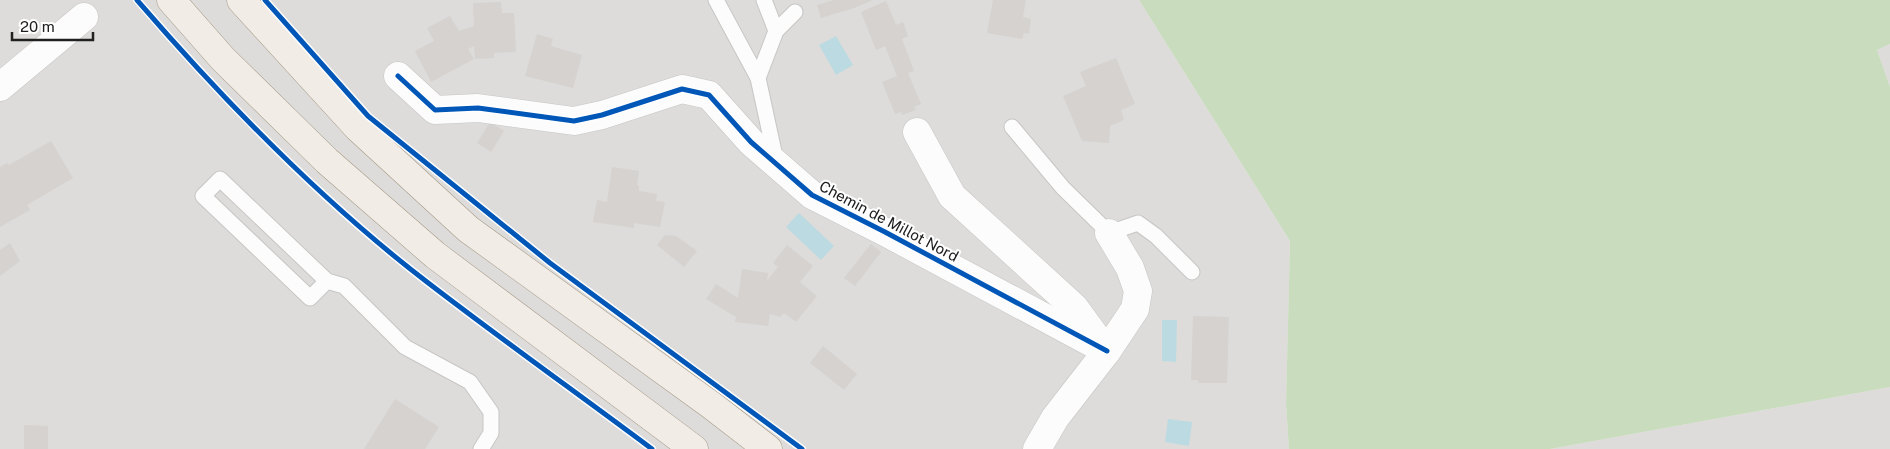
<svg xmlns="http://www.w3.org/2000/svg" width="1890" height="449" viewBox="0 0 1890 449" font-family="'Public Sans',sans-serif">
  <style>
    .residential { fill: #dddcda }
    .forest { fill: #c9ddbe }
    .water { fill: #bcdae2 }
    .building { fill: #d5d2d0 }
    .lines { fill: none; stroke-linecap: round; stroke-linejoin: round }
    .lane-casing { stroke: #c7c6c5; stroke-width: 17 }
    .street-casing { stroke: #c7c6c5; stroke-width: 29 }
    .primary-casing { stroke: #a59a85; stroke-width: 29 }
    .lane { stroke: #fcfcfc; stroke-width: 15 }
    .street { stroke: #fcfcfc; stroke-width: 28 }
    .primary { stroke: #f1ece6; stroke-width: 28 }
    .cycleway-casing { stroke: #fff; stroke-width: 8 }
    .cycleway { stroke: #0057b8; stroke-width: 5 }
    .labels { text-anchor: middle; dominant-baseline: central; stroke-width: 4; stroke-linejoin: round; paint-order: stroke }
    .street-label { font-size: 15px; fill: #202020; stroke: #fff }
  </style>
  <rect width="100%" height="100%" fill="#eeece9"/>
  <g class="residential">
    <polygon points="0,0 1139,0 1290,241 1286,404 1289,449 0,449"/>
    <polygon points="1890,44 1890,87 1877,50"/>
    <polygon points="1890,387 1890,449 1550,449"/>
  </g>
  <polygon class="forest" points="1139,0 1890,0 1890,44 1877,50 1890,87 1890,387 1550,449 1289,449 1286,404 1290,241"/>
  <g class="water">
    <polygon points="836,36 853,65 836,75 819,45"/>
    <polygon points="799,213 834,246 821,260 786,227"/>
    <polygon points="1162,320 1177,320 1176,362 1162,361"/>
    <polygon points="1168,419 1192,422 1189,446 1165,442"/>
  </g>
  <g class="building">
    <polygon points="834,0 873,0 854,8 821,18 817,5"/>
    <polygon points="993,0 1026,0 1023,17 1031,19 1029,34 1024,33 1022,39 987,33"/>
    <polygon points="886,1 896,25 903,22 908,36 902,39 914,71 908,73 921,104 914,107 916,110 902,115 901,112 895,114 882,82 897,76 885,46 876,50 861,12"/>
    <polygon points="501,2 502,13 514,13 516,52 494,53 494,58 475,59 474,46 468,49 474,59 431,82 415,51 434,41 427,28 450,16 459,31 474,26 473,3"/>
    <polygon points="537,34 553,39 551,46 582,55 573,88 525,76"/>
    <polygon points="1116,58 1135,104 1121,110 1124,120 1110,126 1109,143 1082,141 1063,96 1086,86 1080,72"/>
    <polygon points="490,122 504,131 491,152 477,143"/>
    <polygon points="51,141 73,178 27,205 30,210 0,227 0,167 7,163 9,165"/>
    <polygon points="612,167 639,171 637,186 639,186 639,191 657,194 656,201 665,202 660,227 634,223 634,228 593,222 597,200 607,202"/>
    <polygon points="665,235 676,236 697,251 684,267 657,245"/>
    <polygon points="10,243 20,261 0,276 0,250"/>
    <polygon points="871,244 881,252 855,286 844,278"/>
    <polygon points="787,245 813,266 800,282 817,296 796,322 784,313 780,317 770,314 768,326 735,322 736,317 706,299 716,284 738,298 742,269 768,273 767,281 778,267 773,263"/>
    <polygon points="1193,316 1229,317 1227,383 1198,383 1198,380 1191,380"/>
    <polygon points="823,346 857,374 844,390 810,363"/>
    <polygon points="395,399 439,427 425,449 364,449"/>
    <polygon points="24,425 48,426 48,449 24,449"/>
  </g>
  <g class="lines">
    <defs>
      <g id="lane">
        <polyline points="716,0 758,78 776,161"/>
        <polyline points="764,0 776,31"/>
        <polyline points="758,78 776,31 795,12"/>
        <polyline points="1012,127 1063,188 1109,233 1138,223 1156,236 1192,272"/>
        <polyline points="327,281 310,298 203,196 220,179 327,281 344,286 405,347 470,382 491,412 491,433 481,449"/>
      </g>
      <g id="street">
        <polyline points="398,76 435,110 478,108 574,121 602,115 682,89 709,95 751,142 812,195 885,232 1107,351"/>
        <polyline points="0,87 84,17"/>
        <polyline points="917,132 952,196 1074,307 1101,344"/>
        <polyline points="1037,449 1055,418 1107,351 1135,309 1138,291 1130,268 1109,233"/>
      </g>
      <g id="primary">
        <polyline points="171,0 223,59 327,161 435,255 694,449"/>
        <polyline points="241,0 358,128 468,229 711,405 768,449"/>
      </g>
    </defs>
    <use href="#lane" class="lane-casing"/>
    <use href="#street" class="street-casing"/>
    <use href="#primary" class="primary-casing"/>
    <use href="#lane" class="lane"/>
    <use href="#street" class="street"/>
    <use href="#primary" class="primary"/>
    <defs>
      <g id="cycleway">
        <path d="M 137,0 C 225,102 320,200 427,282 C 501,339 577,393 652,449"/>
        <polyline points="265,0 368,116 550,263 802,449"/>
        <polyline points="398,76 435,110 478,108 574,121 602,115 682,89 709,95 751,142 812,195 885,232 1107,351"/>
      </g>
    </defs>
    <use href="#cycleway" class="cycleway-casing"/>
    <use href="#cycleway" class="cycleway"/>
  </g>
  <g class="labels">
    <g class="street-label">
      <text transform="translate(889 221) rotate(28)">Chemin de Millot Nord</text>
    </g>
  </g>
  <path d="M12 32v8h81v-8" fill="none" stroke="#202020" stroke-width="2.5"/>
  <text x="20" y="32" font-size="15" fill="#202020" stroke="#ffffff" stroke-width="4" paint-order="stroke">20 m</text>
</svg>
